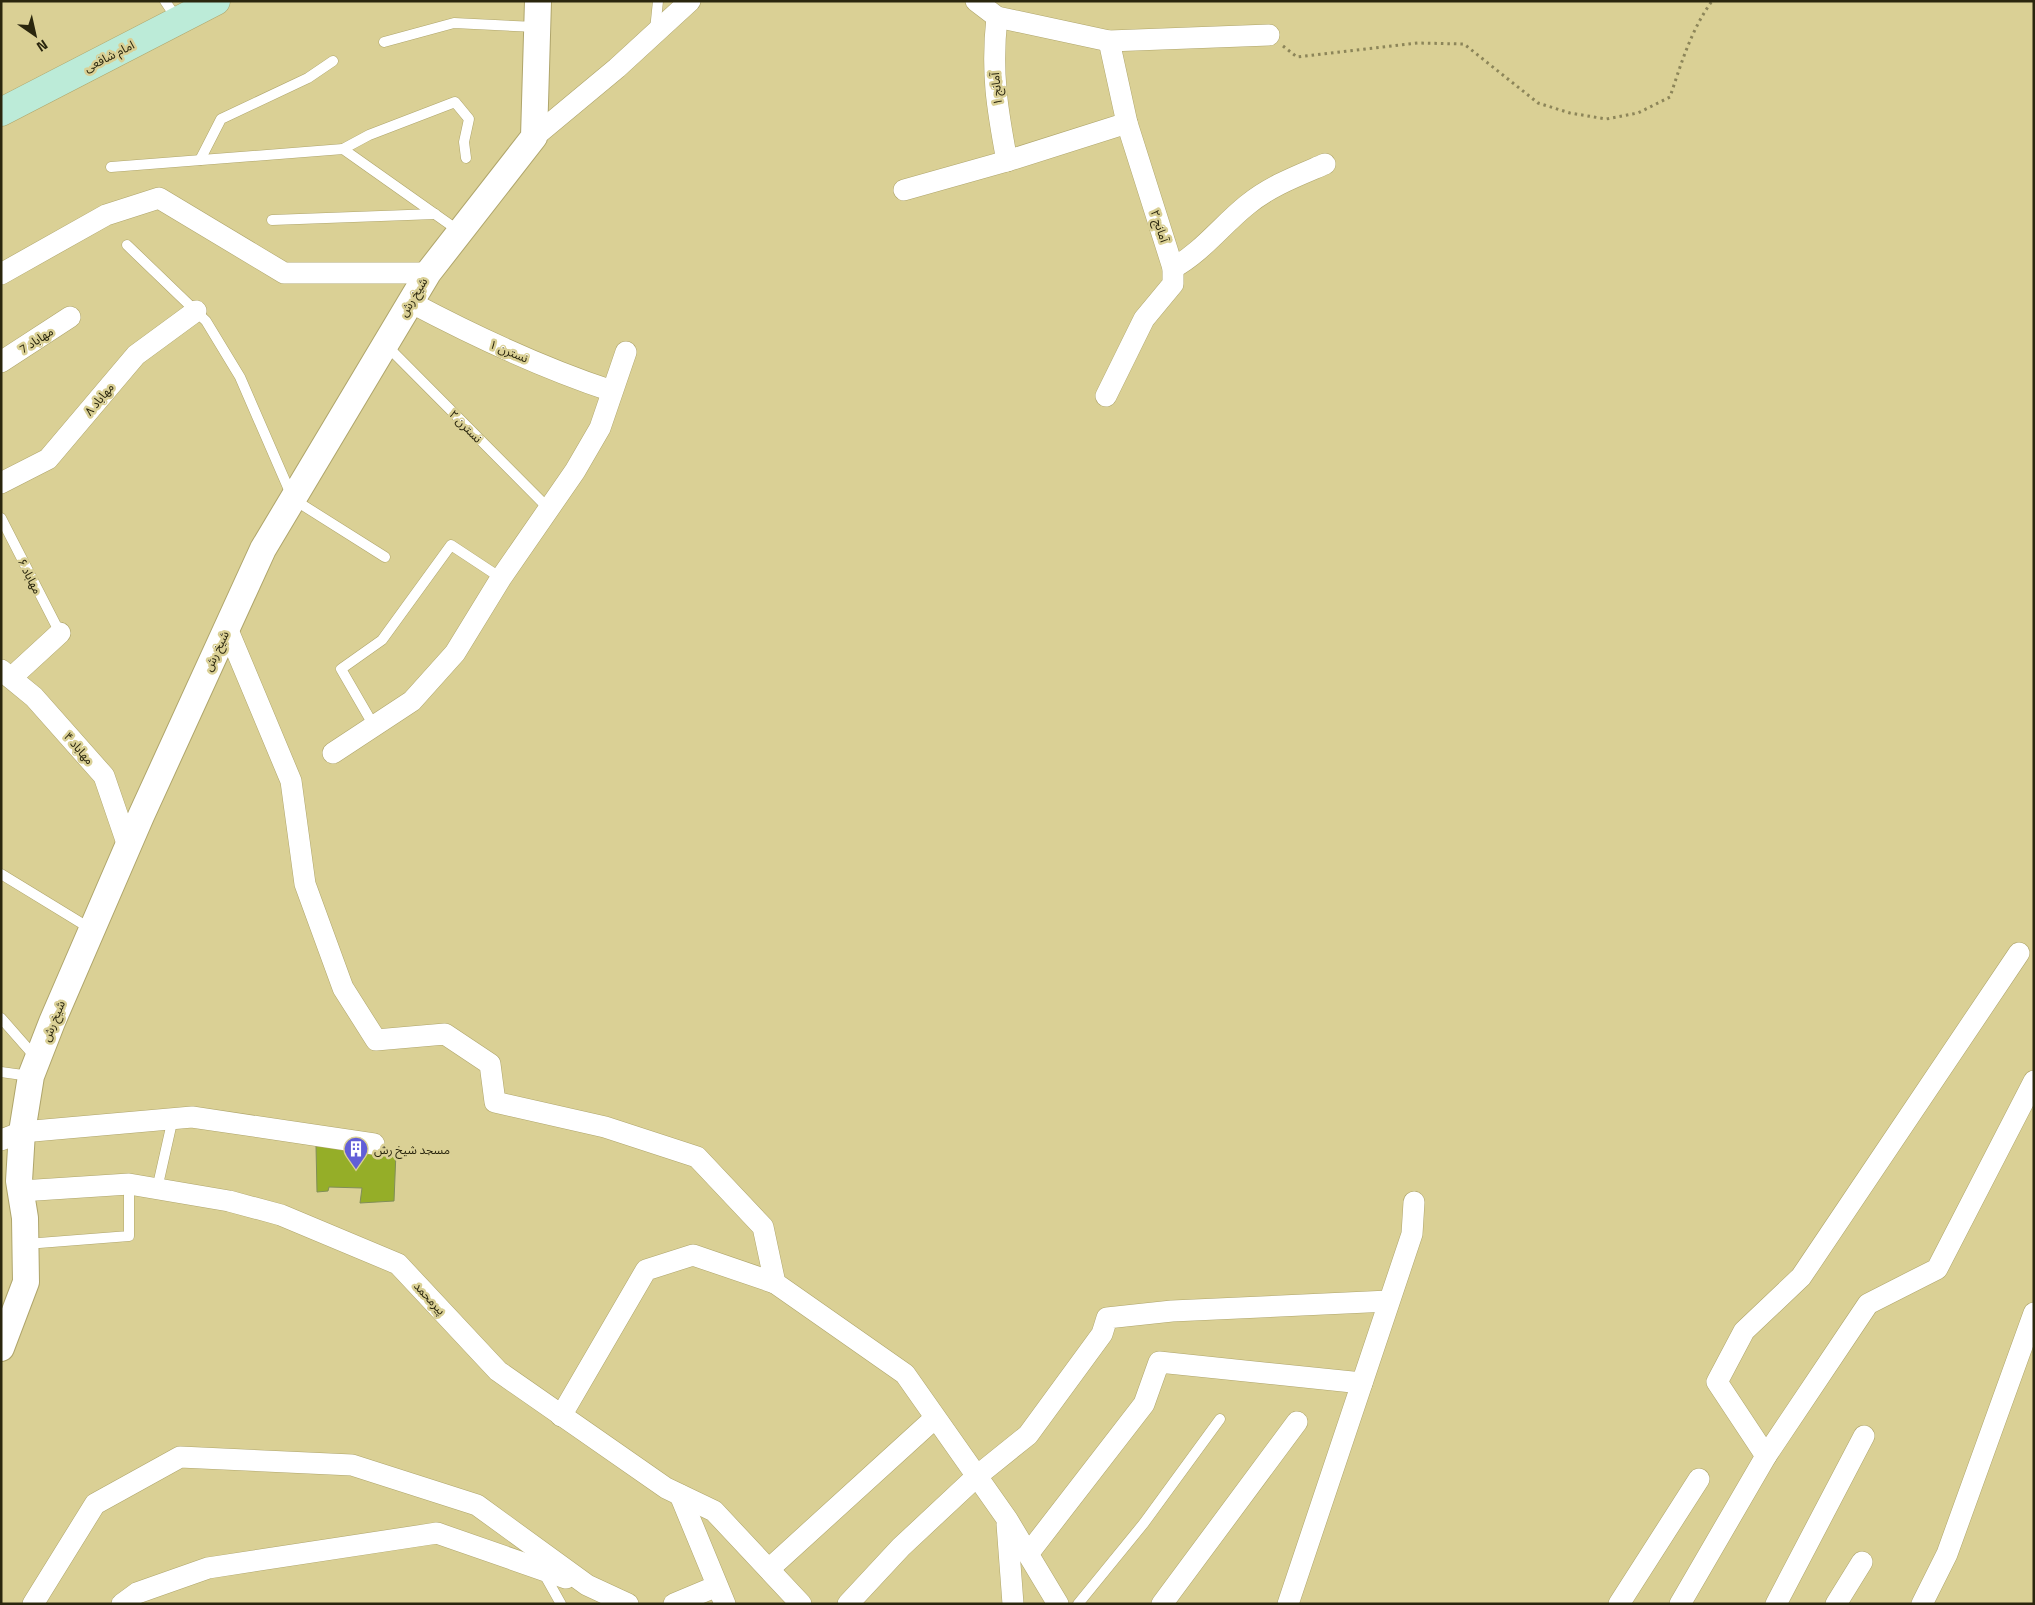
<svg xmlns="http://www.w3.org/2000/svg" width="2035" height="1605" viewBox="0 0 2035 1605" font-family="'Titillium Web','Noto Sans Arabic',sans-serif">
  <style>
    .building { fill: #95ae28; stroke: #818e58 }
    .lines { fill: none; stroke-linecap: round; stroke-linejoin: round }
    .service-casing { stroke: #afa56b; stroke-width: 11 }
    .minor-casing { stroke: #afa56b; stroke-width: 22 }
    .tertiary-casing { stroke: #afa56b; stroke-width: 28 }
    .secondary-casing { stroke: #afa56b; stroke-width: 29 }
    .path { stroke: #8c8559; stroke-width: 3; stroke-dasharray: 2.5 4; stroke-linecap: butt }
    .service { stroke: #fff; stroke-width: 10 }
    .minor { stroke: #fff; stroke-width: 21 }
    .tertiary { stroke: #fff; stroke-width: 26 }
    .secondary { stroke: #bcebd8; stroke-width: 28 }
    .labels { text-anchor: middle; dominant-baseline: central; stroke-width: 5; stroke-linejoin: round; paint-order: stroke }
    .street-label { font-size: 12px; fill: #2a260e; stroke: #dad095 }
    .poi-label { font-size: 12px; fill: #2a260e; stroke: #dad095; text-anchor: start }
  </style>
  <rect width="100%" height="100%" fill="#dad095"/>
  <polygon class="building" points="316,1146 396,1152 394,1201 360,1203 362,1188 329,1187 328,1191 317,1192"/>
  <g class="lines">
    <defs>
      <g id="service">
        <polyline points="165,1 177,19"/>
        <polyline points="655,30 658,1"/>
        <polyline points="384,42 454,23 536,27"/>
        <polyline points="343,149 369,135 455,102 469,119 464,142 466,158"/>
        <polyline points="200,160 221,119 308,78 333,61"/>
        <polyline points="111,167 343,149 459,231"/>
        <polyline points="272,220 435,214"/>
        <polyline points="127,245 206,321 240,377 293,499 385,557"/>
        <polyline points="386,345 548,508"/>
        <polyline points="1,518 60,633"/>
        <polyline points="374,726 341,669 382,640 451,545 501,578"/>
        <polyline points="1,874 91,929"/>
        <polyline points="1,1018 37,1059"/>
        <polyline points="1,1072 30,1076"/>
        <polyline points="157,1189 173,1118"/>
        <polyline points="26,1244 129,1236 129,1184"/>
        <polyline points="543,1572 561,1604"/>
        <polyline points="1078,1604 1144,1523 1220,1419"/>
      </g>
      <g id="minor">
        <polyline points="976,1 997,17 1109,41 1269,35"/>
        <path d="M 997,17 C 991,72 997,108 1007,161"/>
        <polyline points="534,137 617,68 690,1"/>
        <polyline points="904,190 1007,161 1127,123"/>
        <path d="M 1173,268 C 1202,252 1221,226 1247,205 C 1270,186 1297,176 1325,164"/>
        <polyline points="1,274 106,215 159,198 284,273 428,273"/>
        <path d="M 410,302 C 476,337 542,368 612,391"/>
        <polyline points="1,362 70,317"/>
        <polyline points="1106,396 1144,319 1173,284 1173,268 1127,123 1109,41"/>
        <polyline points="1,483 48,459 136,355 196,311"/>
        <polyline points="227,628 291,781 305,884 343,988 376,1040 445,1034 490,1064 495,1102 605,1127 697,1157 763,1227 775,1283 905,1374 1007,1519 1058,1604"/>
        <polyline points="1,670 34,697 104,776 128,846"/>
        <polyline points="11,678 60,633"/>
        <polyline points="333,753 412,701 455,653 501,578 575,471 600,428 626,352"/>
        <polyline points="1,1140 22,1132 192,1117 374,1144"/>
        <polyline points="21,1191 129,1184 229,1201 281,1215 398,1264 498,1371 666,1488 714,1511 801,1604"/>
        <polyline points="561,1416 646,1270 693,1255 775,1283"/>
        <polyline points="1766,1456 1868,1304 1937,1269 2034,1081"/>
        <polyline points="680,1495 725,1604"/>
        <polyline points="1007,1524 1013,1604"/>
        <polyline points="1028,1554 1144,1404 1159,1362 1362,1383"/>
        <polyline points="769,1569 935,1418"/>
        <polyline points="33,1604 95,1504 180,1457 352,1465 477,1505 587,1585 628,1604"/>
        <polyline points="122,1604 137,1593 208,1568 437,1533 566,1578"/>
        <polyline points="674,1604 717,1586"/>
        <polyline points="848,1604 901,1547 977,1476 1028,1435 1102,1334 1107,1318 1172,1311 1389,1301"/>
        <polyline points="1162,1604 1297,1422"/>
        <polyline points="1288,1604 1412,1234 1414,1202"/>
        <polyline points="1619,1604 1699,1479"/>
        <polyline points="1680,1604 1766,1456 1717,1382 1744,1331 1801,1277 2019,953"/>
        <polyline points="1776,1604 1864,1436"/>
        <polyline points="1836,1604 1862,1562"/>
        <polyline points="1922,1604 1947,1554 2034,1313"/>
      </g>
      <polyline id="tertiary" points="1,1348 26,1282 25,1218 19,1181 22,1132 31,1076 52,1022 141,816 263,549 428,273 534,137 538,1"/>
      <polyline id="secondary" points="1,112 216,1"/>
    </defs>
    <use href="#service" class="service-casing"/>
    <use href="#minor" class="minor-casing"/>
    <use href="#tertiary" class="tertiary-casing"/>
    <use href="#secondary" class="secondary-casing"/>
    <path class="path" d="M 1283,46 L 1297,57 L 1418,43 L 1464,44 L 1538,103 L 1570,113 L 1606,119 L 1638,113 L 1670,97 C 1681,64 1691,30 1712,1"/>
    <use href="#service" class="service"/>
    <use href="#minor" class="minor"/>
    <use href="#tertiary" class="tertiary"/>
    <use href="#secondary" class="secondary"/>
  </g>
  <defs>
    <symbol id="building-pin" viewBox="-11 -11 22 30"><path d="M0 17L-7.5 6A9.5 9.5 0 1 1 7.5 6Z" fill="#625ed7" stroke="#dad095"/><path d="M-4-6H4V6H1V3H-1V6H-4ZM-2.5-4.3h1.7v1.8h-1.7ZM.8-4.3h1.7v1.8H.8ZM-2.5-1h1.7V.8h-1.7ZM.8-1h1.7V.8H.8Z" fill="#fff"/></symbol>
  </defs>
  <g fill-rule="evenodd">
    <use href="#building-pin" x="342" y="1135" width="28" height="38"/>
  </g>
  <g class="labels">
    <g class="street-label">
      <text transform="translate(109 56) rotate(-27)">امام شافعی</text>
      <text transform="translate(996 89) rotate(-95)">آمانج ۱</text>
      <text transform="translate(1160 226) rotate(72)">آمانج ۲</text>
      <text transform="translate(413 297) rotate(-59)">شیخ رش</text>
      <text transform="translate(36 340) rotate(-33)">مهاباد 7</text>
      <text transform="translate(509 351) rotate(22)">نسترن ۱</text>
      <text transform="translate(99 399) rotate(-50)">مهاباد ۸</text>
      <text transform="translate(466 426) rotate(45)">نسترن ۲</text>
      <text transform="translate(30 576) rotate(63)">مهاباد ۶</text>
      <text transform="translate(216 651) rotate(-65)">شیخ رش</text>
      <text transform="translate(79 748) rotate(49)">مهاباد ۴</text>
      <text transform="translate(53 1021) rotate(-68)">شیخ رش</text>
      <text transform="translate(430 1298) rotate(47)">پیرمحمد</text>
    </g>
    <g class="poi-label">
      <text x="374" y="1149">مسجد شیخ رش</text>
    </g>
  </g>
  <rect width="2035" height="1605" fill="none" stroke="#2a260e" stroke-width="5"/>
  <g transform="translate(35 35) rotate(146)" stroke="#dad095" stroke-width="4" paint-order="stroke">
  <path d="M0-4L9 19L0 12L-9 19Z" fill="#2a260e"/>
  <text y="-8" font-size="14" font-weight="bold" text-anchor="middle" fill="#2a260e">N</text>
  </g>
</svg>
